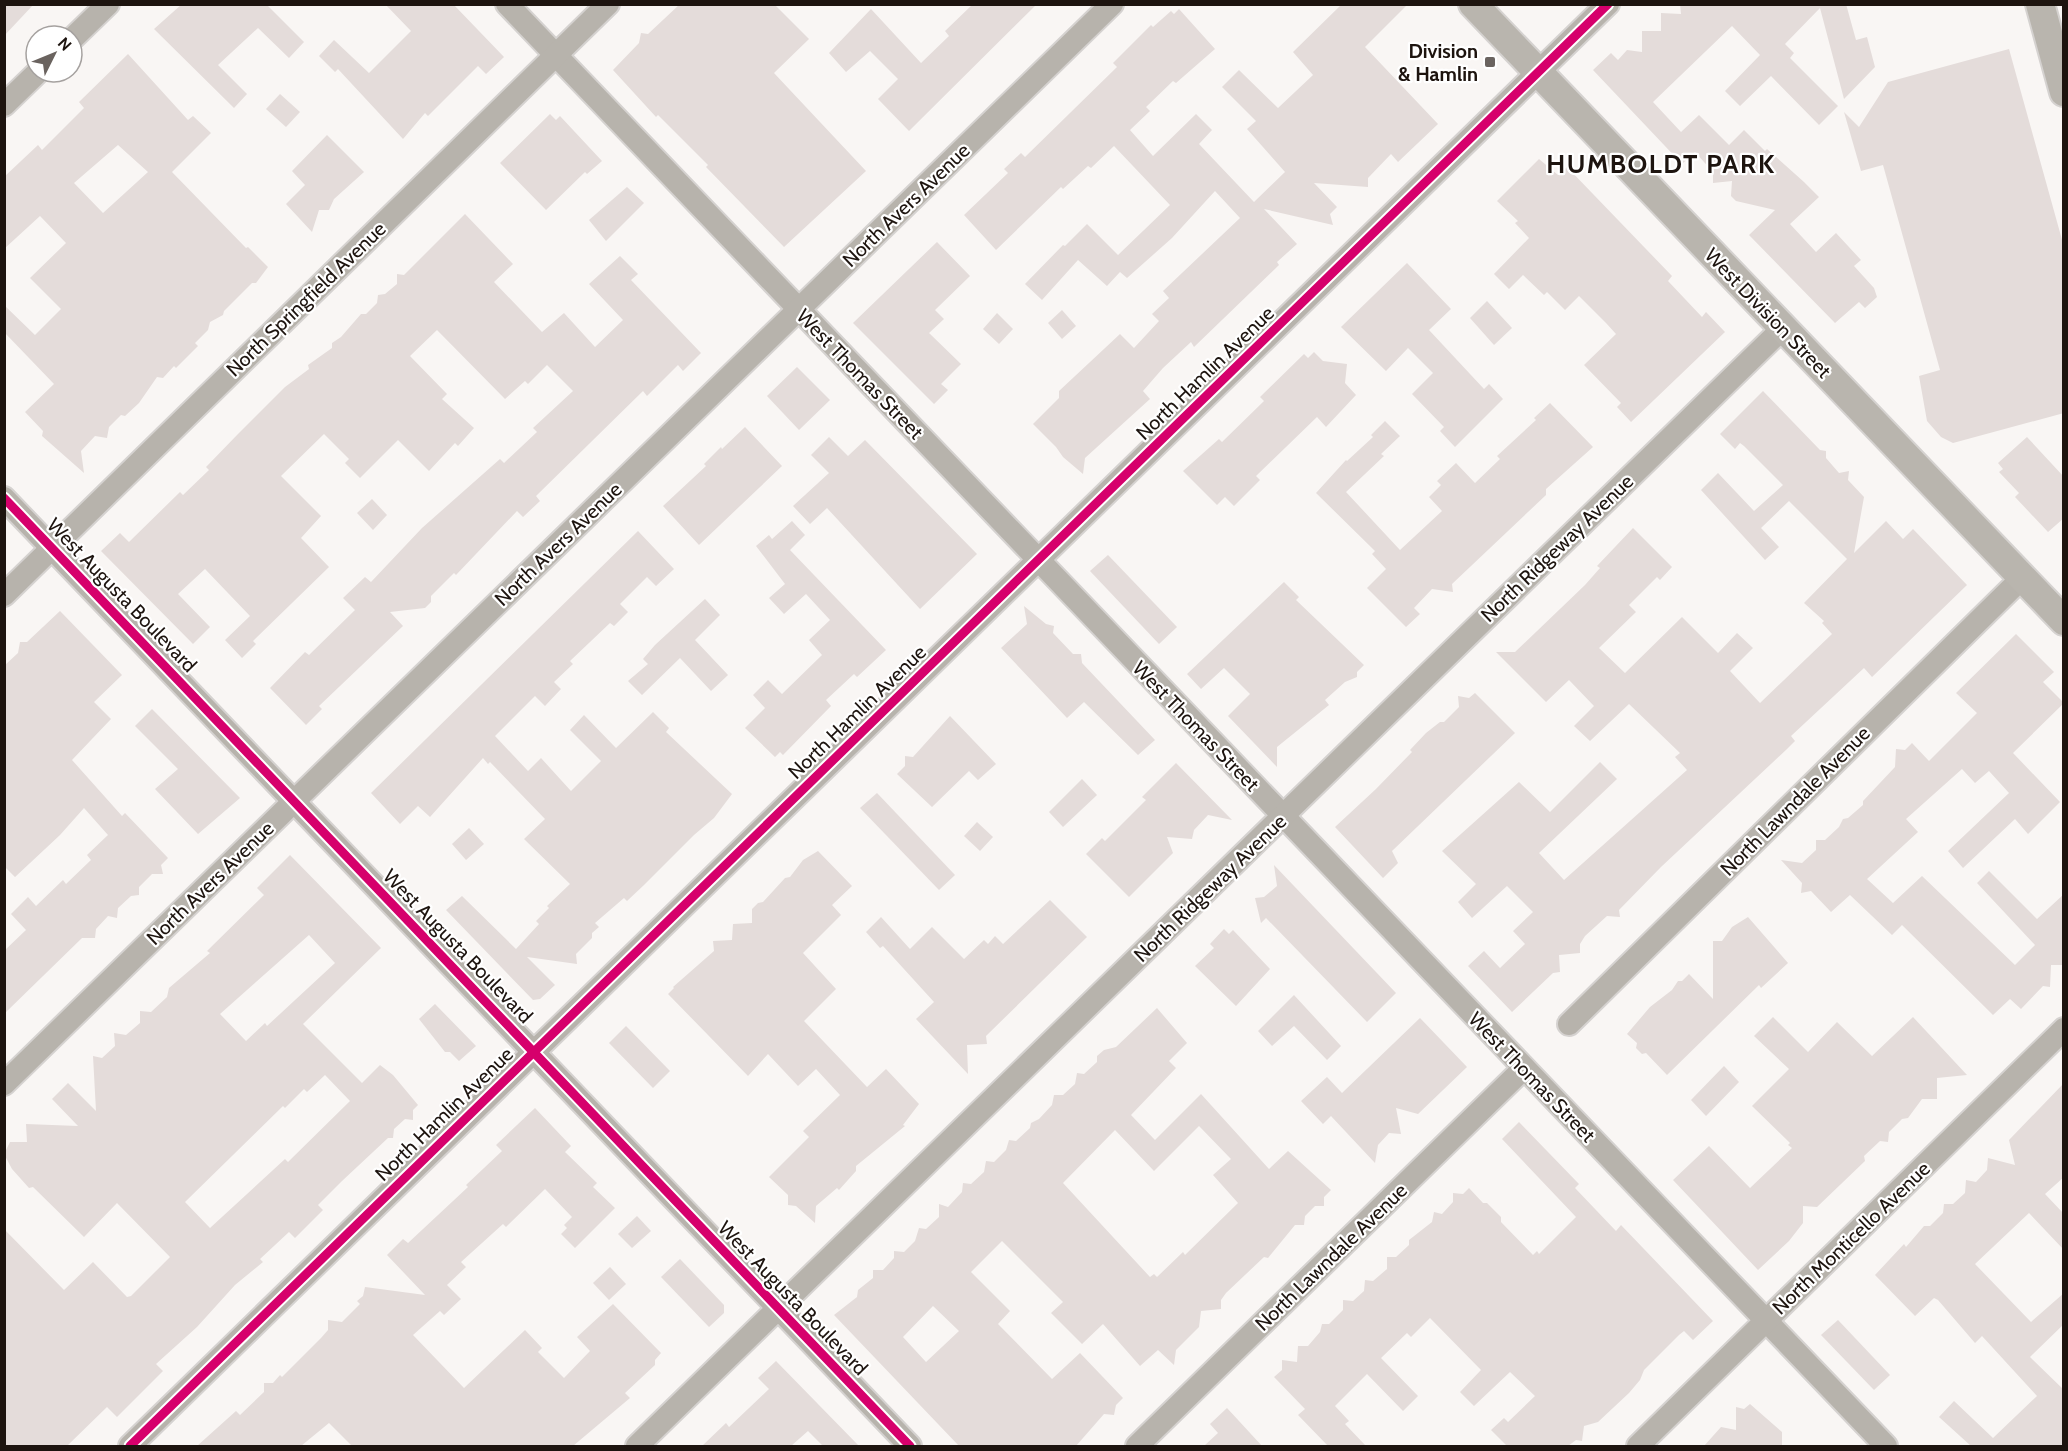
<svg xmlns="http://www.w3.org/2000/svg" width="2068" height="1451" viewBox="0 0 2068 1451" font-family="Cabin,sans-serif">
  <style>
    .building { fill: #e4dcda; fill-rule: evenodd }
    .lines { fill: none; stroke-linecap: round; stroke-linejoin: round }
    .minor-casing { stroke: #d5d2d0; stroke-width: 26 }
    .major-casing { stroke: #d5d2d0; stroke-width: 32 }
    .minor { stroke: #b7b3ac; stroke-width: 22 }
    .major { stroke: #b9b5ae; stroke-width: 28 }
    .cycleway-casing { stroke: #fff; stroke-width: 13 }
    .cycleway { stroke: #d6006c; stroke-width: 9 }
    .poi-dot { fill: #6a635f; stroke: #fff; stroke-width: 2 }
    .labels { text-anchor: middle; dominant-baseline: central; stroke-width: 4.5; stroke-linejoin: round; paint-order: stroke }
    .poi-label { font-size: 20px; font-weight: bold; fill: #1d140f; stroke: #fff; text-anchor: end }
    .street-label { font-size: 20px; fill: #1d140f; stroke: #fff }
    .district-label { font-size: 26px; font-weight: bold; letter-spacing: 1.5px; fill: #1d140f; stroke: #fff }
  </style>
  <rect width="100%" height="100%" fill="#f9f6f4"/>
  <g class="building">
    <polygon points="4,4 34,4 4,36"/>
    <polygon points="182,4 266,4 304,42 289,58 258,28 218,65 247,94 234,108 154,29"/>
    <polygon points="385,4 453,4 504,57 486,74 478,66 428,116 425,113 403,139 338,69 335,72 319,56 334,40 369,73 411,31"/>
    <polygon points="680,4 774,4 809,39 774,73 866,171 784,247 706,167 708,165 658,115 656,117 613,70 639,43 641,33 648,34"/>
    <polygon points="973,4 1037,4 909,131 878,99 898,79 870,51 846,72 829,53 871,9 921,63 949,36 945,31"/>
    <polygon points="1342,4 1408,4 1365,47 1438,124 1398,162 1391,154 1368,178 1368,187 1314,183 1337,207 1330,214 1333,225 1264,209 1297,244 1277,262 1279,265 1194,347 1191,342 1163,368 1143,391 1150,399 1085,458 1083,474 1063,457 1056,447 1033,424 1059,398 1059,391 1120,334 1134,348 1159,321 1152,314 1169,298 1163,291 1240,218 1215,191 1172,238 1127,278 1120,272 1107,286 1078,260 1042,300 1025,284 1063,245 1065,246 1087,224 1118,255 1170,205 1114,146 1091,168 1088,166 1063,189 1061,187 996,250 964,215 1008,173 1004,169 1021,153 1025,157 1117,67 1113,63 1151,25 1153,27 1171,11 1174,14 1179,9 1215,49 1176,83 1173,81 1146,107 1150,111 1130,130 1153,156 1196,114 1212,130 1199,144 1254,202 1285,172 1247,129 1256,121 1222,87 1239,70 1278,108 1313,75 1293,52"/>
    <polygon points="1680,4 1846,4 1856,40 1867,37 1875,67 1844,99 1820,8 1785,44 1794,53 1790,58 1838,106 1819,125 1771,76 1740,106 1725,91 1760,55 1732,26 1653,102 1681,132 1699,115 1729,145 1744,130 1765,151 1767,149 1804,182 1819,197 1790,224 1816,252 1836,233 1861,260 1854,266 1874,288 1877,297 1865,308 1859,302 1835,323 1749,235 1775,210 1736,201 1731,196 1732,181 1713,183 1713,172 1695,152 1682,164 1593,70 1611,53 1618,60 1627,50 1642,52 1642,31 1661,31 1661,13 1681,14"/>
    <polygon points="2009,49 2064,247 2064,413 1953,443 1941,437 1927,421 1919,376 1940,370 1883,165 1861,171 1844,112 1859,127 1888,82"/>
    <path d="M 128,54 L 188,120 L 193,116 L 211,133 L 172,172 L 246,248 L 248,247 L 268,267 L 256,283 L 252,283 L 224,311 L 223,315 L 210,322 L 208,330 L 195,343 L 198,346 L 176,368 L 174,366 L 163,378 L 157,377 L 139,403 L 125,416 L 121,415 L 109,427 L 107,438 L 95,436 L 81,451 L 84,473 L 42,436 L 43,431 L 25,412 L 54,384 L 4,332 L 4,305 L 35,335 L 61,309 L 30,278 L 66,243 L 40,216 L 4,249 L 4,177 L 38,145 L 42,150 L 84,108 L 79,102 ZM 118,145 L 148,172 L 103,213 L 74,183 Z"/>
    <polygon points="280,94 300,112 286,127 266,109"/>
    <polygon points="550,114 556,120 560,116 602,161 587,174 585,172 546,210 500,163"/>
    <polygon points="327,135 364,172 334,199 329,210 319,210 312,232 286,204 305,185 292,171"/>
    <polygon points="1539,159 1558,175 1567,167 1672,276 1668,281 1702,317 1706,312 1725,332 1631,422 1617,407 1621,403 1584,365 1616,334 1606,323 1579,296 1565,310 1547,292 1544,295 1523,275 1509,289 1494,274 1529,238 1515,223 1518,221 1497,201"/>
    <polygon points="627,187 644,203 606,241 589,220"/>
    <polygon points="465,214 513,264 494,282 542,332 564,313 595,347 623,320 589,284 620,256 638,274 631,280 701,353 683,371 678,365 647,396 643,391 536,496 540,501 523,517 517,511 456,575 454,573 431,596 431,602 425,608 390,612 403,626 319,706 322,709 306,725 270,688 305,652 309,655 355,610 343,598 365,577 371,582 422,528 500,459 504,463 537,432 533,428 573,391 547,365 528,384 525,381 505,399 437,330 410,356 447,394 442,399 474,428 458,446 455,443 429,471 398,440 360,478 345,463 349,459 324,434 281,476 321,516 301,538 329,567 253,641 256,644 242,658 225,640 250,616 205,569 178,594 210,627 193,644 101,551 120,533 129,542 180,492 183,495 209,470 206,467 238,434 285,387 309,369 308,365 332,348 332,343 341,337 361,314 366,314 377,303 378,295 385,294 397,284 397,274 404,275"/>
    <polygon points="937,242 970,276 935,310 944,319 929,333 961,364 941,384 948,390 934,404 853,323"/>
    <polygon points="1407,263 1451,309 1429,330 1484,389 1489,384 1503,399 1455,447 1440,431 1444,427 1412,394 1433,373 1408,348 1386,371 1341,327"/>
    <polygon points="1487,301 1512,328 1494,345 1470,318"/>
    <polygon points="1062,310 1076,326 1062,339 1048,323"/>
    <polygon points="997,313 1013,329 999,344 983,329"/>
    <polygon points="1314,352 1323,361 1347,364 1345,383 1356,395 1326,427 1317,417 1256,476 1260,480 1234,506 1225,497 1217,505 1183,471 1219,439 1222,442 1264,401 1260,397 1304,354 1308,358"/>
    <polygon points="797,367 830,400 799,430 767,396"/>
    <polygon points="1763,391 1820,450 1826,451 1826,458 1839,473 1849,471 1848,480 1864,497 1854,553 1886,521 1903,539 1913,529 1967,585 1872,677 1864,668 1791,736 1795,741 1787,749 1661,867 1619,910 1620,917 1607,916 1585,936 1580,944 1580,953 1559,955 1560,972 1553,973 1512,1012 1468,966 1484,951 1500,968 1525,944 1513,931 1533,912 1507,886 1472,918 1458,902 1476,884 1442,851 1519,782 1550,812 1600,762 1617,779 1539,853 1564,880 1687,770 1675,757 1680,753 1629,704 1590,741 1574,726 1594,706 1569,680 1546,702 1496,652 1515,652 1585,585 1600,568 1597,566 1633,528 1672,567 1660,580 1657,577 1629,605 1636,612 1599,648 1625,673 1682,617 1718,653 1737,633 1753,648 1730,671 1760,703 1832,634 1822,623 1824,621 1804,603 1847,559 1789,501 1761,528 1779,547 1765,560 1701,490 1718,473 1754,511 1783,485 1744,446 1740,443 1735,449 1720,434"/>
    <polygon points="1550,403 1593,447 1546,489 1546,495 1452,584 1453,592 1432,589 1414,608 1420,614 1406,627 1367,588 1386,569 1372,554 1375,551 1316,493 1346,460 1347,461 1373,437 1371,435 1385,421 1400,436 1381,454 1384,456 1346,492 1400,550 1442,511 1429,497 1441,485 1437,481 1456,463 1475,483 1500,459 1497,456 1536,420 1534,418"/>
    <polygon points="745,427 782,466 699,545 663,506 706,466 704,464 721,447 722,449"/>
    <polygon points="829,437 848,456 865,440 977,554 920,609 827,508 810,524 793,506 829,473 811,455"/>
    <polygon points="2027,437 2064,477 2064,518 2048,532 2015,497 2019,493 1999,472 2003,469 1998,463"/>
    <polygon points="372,499 387,515 373,530 357,513"/>
    <polygon points="792,521 805,535 790,550 886,650 857,677 854,674 826,700 831,706 783,755 780,752 775,757 745,728 765,708 753,695 768,680 782,694 822,655 809,640 830,620 806,594 784,614 769,598 785,584 756,546 769,535 772,539"/>
    <polygon points="638,531 674,569 656,586 647,577 620,604 628,612 614,626 610,623 570,661 573,664 554,682 561,689 545,706 535,696 495,736 528,771 541,758 571,791 601,761 570,730 584,715 616,748 653,712 669,728 666,732 732,794 714,818 694,835 644,885 627,901 624,898 595,923 599,927 592,933 592,938 576,954 577,964 527,957 555,985 540,999 533,1000 446,910 462,896 516,949 539,924 536,921 549,908 547,906 570,884 524,839 545,819 490,762 488,764 483,758 430,817 418,806 400,824 371,793"/>
    <polygon points="1108,555 1177,627 1159,644 1090,571"/>
    <polygon points="1284,582 1299,597 1296,600 1364,665 1357,672 1357,677 1345,682 1325,700 1329,705 1277,747 1277,767 1228,716 1250,694 1224,668 1201,689 1187,674"/>
    <polygon points="705,599 720,615 695,640 728,675 711,691 680,658 642,695 628,681 648,664 643,659 655,645"/>
    <polygon points="1024,606 1046,624 1054,626 1053,633 1073,654 1081,654 1082,663 1155,740 1138,755 1084,702 1067,718 1001,648 1027,624"/>
    <polygon points="60,611 122,675 94,702 111,719 72,760 122,816 125,813 168,858 161,865 163,874 152,874 139,887 139,895 131,896 118,908 117,918 108,916 96,929 95,938 82,938 4,1014 4,951 26,930 11,914 28,897 36,906 63,880 66,884 91,860 87,855 108,835 84,808 60,835 15,877 4,866 4,666 18,653 20,642 27,642"/>
    <polygon points="2016,634 2054,672 2043,682 2064,703 2013,753 2060,802 2028,834 2015,819 1963,868 1948,851 2009,793 1989,771 1975,783 1962,769 1906,819 1918,832 1867,879 1893,903 1922,876 2015,965 2035,945 1977,883 1989,871 2037,919 2064,894 2064,965 2051,965 2050,987 2043,986 2021,1009 2010,999 1993,1015 1902,925 1892,935 1850,895 1831,912 1811,891 1801,893 1802,883 1781,860 1802,863 1816,850 1816,840 1825,840 1839,827 1843,819 1848,818 1863,805 1863,801 1895,767 1896,749 1905,750 1912,743 1929,761 1977,713 1956,693"/>
    <polygon points="1475,693 1515,733 1392,851 1398,863 1383,878 1335,827 1376,789 1412,752 1410,750 1426,733 1440,722 1444,722 1459,707 1458,696 1469,698"/>
    <polygon points="152,709 240,798 198,834 155,789 178,769 135,726"/>
    <polygon points="950,716 996,764 978,780 969,771 932,807 897,774 905,766 905,756 913,757"/>
    <polygon points="1176,763 1232,820 1208,815 1194,830 1192,839 1167,837 1173,853 1129,897 1086,854 1102,838 1105,841 1146,800 1142,797"/>
    <polygon points="1082,779 1097,795 1063,827 1049,812"/>
    <polygon points="877,793 955,875 939,890 860,808"/>
    <polygon points="977,822 993,837 980,851 964,836"/>
    <polygon points="469,828 484,844 466,860 452,844"/>
    <polygon points="818,851 852,886 832,905 841,915 803,953 836,989 804,1021 867,1087 886,1069 919,1104 903,1125 905,1126 856,1166 856,1171 839,1190 837,1188 816,1206 815,1223 796,1206 788,1205 788,1195 769,1177 809,1137 803,1131 840,1095 816,1069 798,1086 768,1054 748,1076 668,994 674,988 673,987 714,951 713,941 732,940 733,924 752,923 752,909 758,903 763,902 785,878 790,877 803,860"/>
    <path d="M 290,855 L 381,948 L 303,1024 L 362,1083 L 380,1065 L 393,1075 L 418,1105 L 413,1110 L 413,1120 L 405,1119 L 394,1129 L 393,1138 L 388,1138 L 342,1181 L 318,1205 L 323,1210 L 295,1238 L 289,1232 L 260,1259 L 263,1262 L 235,1285 L 197,1327 L 156,1364 L 163,1371 L 117,1417 L 107,1407 L 67,1446 L 4,1446 L 4,1229 L 64,1290 L 93,1262 L 127,1297 L 131,1296 L 170,1257 L 117,1203 L 84,1237 L 33,1187 L 29,1188 L 12,1169 L 4,1154 L 10,1142 L 27,1142 L 26,1124 L 78,1126 L 52,1099 L 68,1083 L 96,1111 L 93,1056 L 102,1058 L 115,1046 L 114,1033 L 126,1035 L 140,1023 L 140,1011 L 151,1012 L 167,997 L 169,988 L 210,953 L 207,951 L 264,895 L 257,888 ZM 309,935 L 335,963 L 267,1026 L 265,1023 L 246,1041 L 220,1014 ZM 325,1075 L 350,1101 L 288,1162 L 285,1159 L 210,1228 L 185,1202 L 283,1106 L 285,1108 L 304,1089 L 307,1092 Z"/>
    <polygon points="1274,865 1396,993 1367,1022 1266,918 1261,923 1255,898 1264,897 1277,886"/>
    <polygon points="1050,900 1087,937 986,1036 987,1044 967,1045 968,1074 916,1019 934,1002 883,946 880,948 866,932 881,917 910,949 932,927 964,959 984,940 988,944 995,936 1003,944"/>
    <polygon points="1748,917 1788,963 1761,988 1759,985 1667,1075 1646,1053 1642,1054 1636,1048 1637,1043 1627,1034 1650,1007 1672,990 1678,981 1682,981 1689,974 1713,999 1713,941 1722,941 1732,927"/>
    <polygon points="1224,929 1229,934 1233,930 1270,969 1236,1006 1195,966 1214,948 1210,944"/>
    <polygon points="1294,995 1341,1046 1327,1060 1294,1026 1272,1046 1258,1031"/>
    <polygon points="435,1004 476,1046 459,1061 450,1052 445,1052 419,1019"/>
    <path d="M 1157,1008 L 1187,1043 L 1169,1061 L 1176,1068 L 1131,1115 L 1155,1140 L 1201,1094 L 1269,1169 L 1288,1151 L 1331,1190 L 1324,1197 L 1324,1206 L 1315,1206 L 1305,1216 L 1304,1225 L 1295,1225 L 1268,1258 L 1264,1257 L 1226,1293 L 1221,1300 L 1221,1309 L 1201,1311 L 1199,1327 L 1176,1350 L 1174,1365 L 1158,1350 L 1140,1366 L 1103,1324 L 1082,1344 L 1051,1313 L 1063,1302 L 1002,1241 L 971,1272 L 1010,1311 L 998,1324 L 1052,1379 L 1080,1353 L 1123,1398 L 1116,1405 L 1114,1415 L 1104,1414 L 1076,1446 L 959,1446 L 834,1315 L 857,1297 L 858,1290 L 873,1278 L 873,1270 L 883,1270 L 894,1258 L 894,1251 L 904,1252 L 915,1241 L 919,1228 L 926,1229 L 939,1217 L 939,1204 L 948,1207 L 962,1192 L 963,1183 L 971,1184 L 984,1172 L 986,1161 L 994,1162 L 1006,1150 L 1009,1140 L 1016,1141 L 1030,1128 L 1031,1123 L 1039,1119 L 1052,1105 L 1054,1095 L 1063,1095 L 1075,1084 L 1077,1073 L 1084,1074 L 1097,1062 L 1097,1056 L 1104,1050 L 1116,1047 ZM 1199,1126 L 1231,1159 L 1213,1175 L 1238,1203 L 1185,1255 L 1183,1252 L 1157,1277 L 1154,1274 L 1150,1277 L 1063,1183 L 1115,1130 L 1154,1171 ZM 933,1306 L 959,1331 L 926,1362 L 903,1337 Z"/>
    <polygon points="1773,1017 1808,1052 1837,1022 1872,1056 1913,1017 1967,1075 1937,1078 1937,1099 1922,1099 1908,1118 1902,1119 1889,1132 1888,1142 1880,1141 1864,1156 1865,1161 1817,1207 1803,1206 1803,1223 1789,1241 1758,1270 1673,1180 1709,1146 1750,1188 1792,1148 1788,1145 1790,1143 1752,1106 1789,1069 1754,1036"/>
    <polygon points="1420,1018 1467,1067 1418,1114 1396,1108 1401,1134 1389,1133 1378,1145 1375,1163 1331,1116 1323,1124 1301,1101 1327,1077 1342,1093"/>
    <polygon points="626,1026 670,1071 653,1088 609,1043"/>
    <polygon points="1724,1066 1739,1082 1706,1116 1691,1100"/>
    <polygon points="2064,1083 2064,1177 2045,1194 2064,1214 2064,1250 2029,1213 1975,1264 2031,1322 2064,1293 2064,1324 2030,1357 2064,1390 2064,1446 1971,1446 1939,1417 1954,1401 1993,1438 2037,1396 1982,1336 1975,1343 1938,1300 1934,1298 1915,1316 1875,1275 1904,1244 1906,1247 1924,1226 1930,1226 1943,1213 1944,1204 1953,1204 1965,1193 1966,1180 1976,1182 1987,1170 1988,1158 2015,1165 2009,1140"/>
    <polygon points="535,1108 571,1146 565,1152 597,1183 593,1187 615,1208 575,1248 561,1234 567,1228 564,1225 572,1217 545,1189 506,1227 503,1224 461,1262 466,1267 447,1285 461,1299 444,1315 440,1311 413,1335 464,1388 525,1330 542,1348 538,1352 564,1378 590,1351 577,1337 613,1304 661,1353 655,1360 655,1365 625,1393 630,1398 573,1446 352,1446 329,1423 301,1446 197,1446 236,1411 240,1415 264,1392 264,1383 273,1383 280,1375 282,1377 321,1338 328,1330 328,1320 342,1322 360,1304 357,1301 363,1296 365,1287 425,1295 387,1255 403,1239 408,1243 468,1187 466,1185 502,1151 496,1145"/>
    <polygon points="1519,1122 1579,1184 1575,1188 1616,1231 1621,1225 1713,1321 1693,1340 1684,1331 1679,1335 1644,1370 1640,1380 1629,1393 1598,1422 1584,1426 1582,1441 1576,1440 1568,1446 1507,1446 1491,1430 1504,1418 1508,1422 1535,1396 1510,1372 1474,1406 1460,1392 1481,1370 1430,1318 1411,1337 1407,1333 1381,1358 1418,1396 1403,1411 1367,1374 1335,1406 1349,1421 1345,1424 1366,1446 1328,1446 1298,1415 1305,1409 1274,1377 1282,1370 1282,1360 1297,1362 1298,1346 1308,1346 1320,1332 1322,1324 1329,1324 1343,1310 1343,1300 1353,1301 1364,1291 1365,1280 1373,1281 1387,1269 1387,1257 1396,1257 1409,1245 1409,1240 1432,1222 1434,1212 1442,1214 1453,1202 1453,1193 1463,1194 1469,1188 1483,1203 1487,1203 1501,1217 1501,1222 1533,1255 1537,1251 1539,1254 1576,1217 1502,1139"/>
    <polygon points="637,1216 651,1231 632,1248 618,1234"/>
    <polygon points="680,1259 724,1305 724,1313 709,1327 661,1277"/>
    <polygon points="610,1267 626,1284 609,1300 593,1283"/>
    <polygon points="1838,1320 1890,1375 1874,1390 1821,1335"/>
    <polygon points="776,1361 859,1446 823,1446 808,1431 791,1446 702,1446 726,1423 729,1427 769,1389 758,1378"/>
    <polygon points="1750,1404 1782,1432 1782,1446 1704,1446 1721,1427 1736,1430 1736,1407 1744,1409"/>
    <polygon points="1227,1408 1262,1446 1204,1446 1218,1433 1210,1424"/>
  </g>
  <g class="lines">
    <defs>
      <g id="minor">
        <polyline points="507,4 1886,1446"/>
        <polyline points="72,39 108,4"/>
        <polyline points="4,105 38,72"/>
        <polyline points="4,498 910,1446"/>
        <polyline points="4,595 608,4"/>
        <polyline points="1569,1024 2022,578"/>
        <polyline points="4,1084 1112,4"/>
        <polyline points="130,1446 1608,4"/>
        <polyline points="637,1446 1782,329"/>
        <polyline points="1137,1446 1524,1068"/>
        <polyline points="1638,1446 2064,1029"/>
      </g>
      <g id="major">
        <polyline points="1473,4 2064,621"/>
        <polyline points="2040,4 2064,92"/>
      </g>
    </defs>
    <use href="#minor" class="minor-casing"/>
    <use href="#major" class="major-casing"/>
    <use href="#minor" class="minor"/>
    <use href="#major" class="major"/>
    <defs>
      <g id="cycleway">
        <polyline points="4,498 910,1446"/>
        <polyline points="130,1446 1608,4"/>
      </g>
    </defs>
    <use href="#cycleway" class="cycleway-casing"/>
    <use href="#cycleway" class="cycleway"/>
  </g>
  <rect class="poi-dot" x="1484" y="56" width="12" height="12" rx="3"/>
  <g class="labels">
    <g class="poi-label">
      <text x="1478" y="51">Division<tspan x="1478" dy="23">&amp; Hamlin</tspan></text>
    </g>
    <g class="street-label">
      <text transform="translate(906 205) rotate(-44)">North Avers Avenue</text>
      <text transform="translate(306 299) rotate(-44)">North Springfield Avenue</text>
      <text transform="translate(1768 313) rotate(46)">West Division Street</text>
      <text transform="translate(1205 373) rotate(-44)">North Hamlin Avenue</text>
      <text transform="translate(860 374) rotate(46)">West Thomas Street</text>
      <text transform="translate(558 544) rotate(-44)">North Avers Avenue</text>
      <text transform="translate(1557 548) rotate(-44)">North Ridgeway Avenue</text>
      <text transform="translate(122 595) rotate(46)">West Augusta Boulevard</text>
      <text transform="translate(857 712) rotate(-44)">North Hamlin Avenue</text>
      <text transform="translate(1196 726) rotate(46)">West Thomas Street</text>
      <text transform="translate(1795 801) rotate(-45)">North Lawndale Avenue</text>
      <text transform="translate(210 883) rotate(-44)">North Avers Avenue</text>
      <text transform="translate(1210 888) rotate(-44)">North Ridgeway Avenue</text>
      <text transform="translate(458 946) rotate(46)">West Augusta Boulevard</text>
      <text transform="translate(1532 1077) rotate(46)">West Thomas Street</text>
      <text transform="translate(444 1114) rotate(-44)">North Hamlin Avenue</text>
      <text transform="translate(1851 1238) rotate(-44)">North Monticello Avenue</text>
      <text transform="translate(1331 1257) rotate(-44)">North Lawndale Avenue</text>
      <text transform="translate(793 1298) rotate(46)">West Augusta Boulevard</text>
    </g>
    <g class="district-label">
      <text x="1661" y="164">HUMBOLDT PARK</text>
    </g>
  </g>
  <rect width="2068" height="1451" fill="none" stroke="#1d140f" stroke-width="12"/>
  <g transform="translate(54 54) rotate(47)"><circle r="28" fill="#ffffff" stroke="#a5a19f" stroke-width="1.5"/>
  <path d="M0-4.5L10 22L0 15L-10 22Z" fill="#6a635f"/>
  <text y="-9" font-size="16" font-weight="bold" text-anchor="middle" fill="#1d140f">N</text>
  </g>
</svg>
